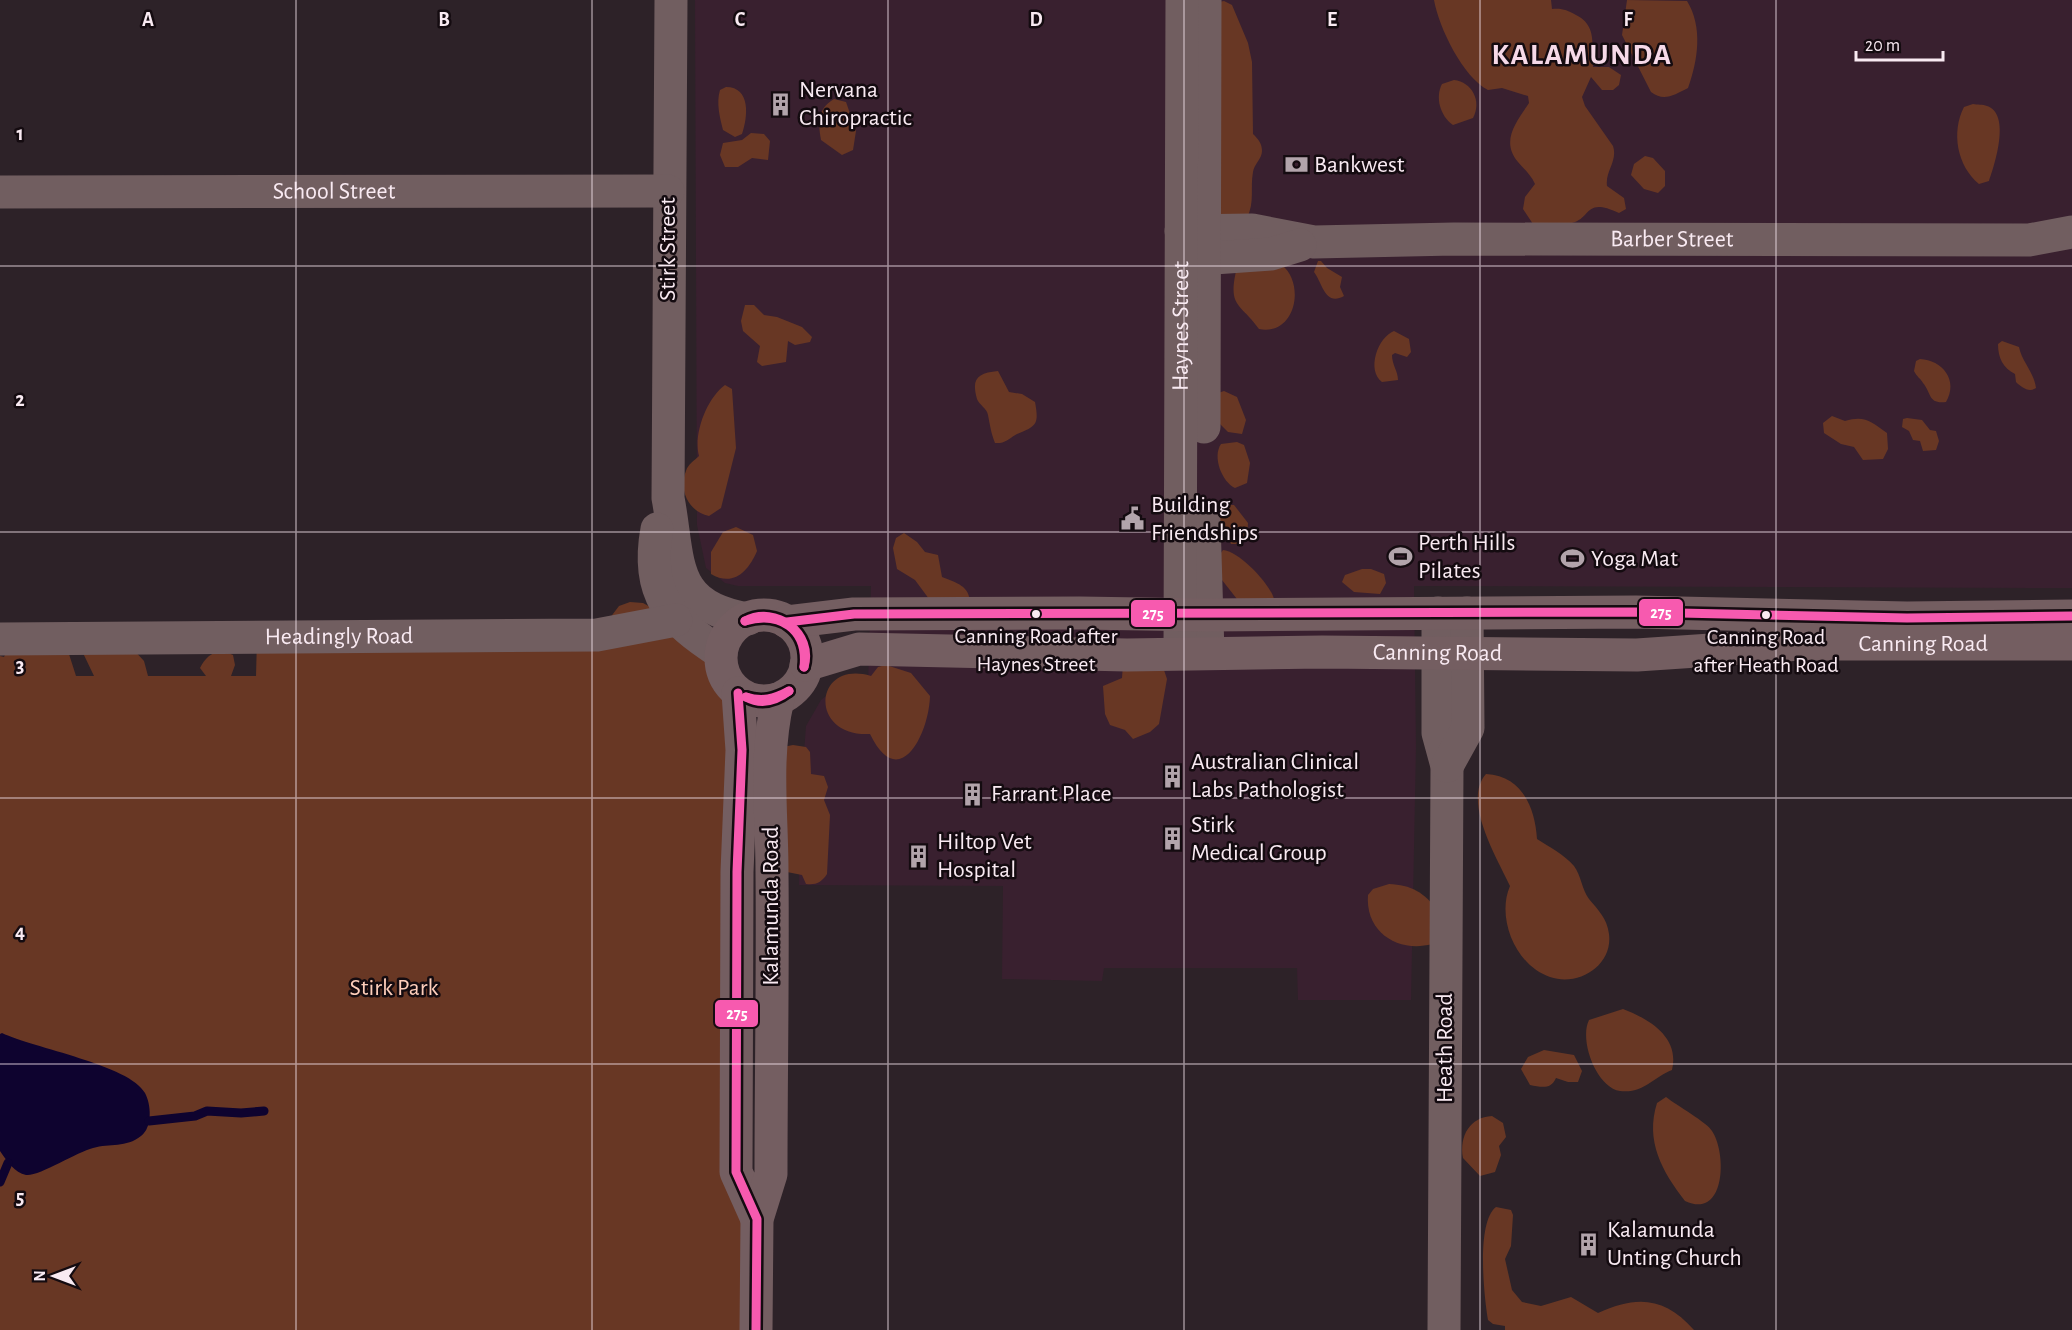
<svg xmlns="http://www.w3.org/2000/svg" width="2072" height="1330" viewBox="0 0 2072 1330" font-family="'Alegreya Sans',sans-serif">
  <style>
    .built { fill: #39202f }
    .green { fill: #683724 }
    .water { fill: #0e032f }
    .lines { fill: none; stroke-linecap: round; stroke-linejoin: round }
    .stream { stroke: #0e032f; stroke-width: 9 }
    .minor { stroke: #715e60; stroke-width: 33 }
    .major { stroke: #745e61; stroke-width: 33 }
    .bus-1-casing { stroke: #140b10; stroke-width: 14 }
    .bus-1 { stroke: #f75aaf; stroke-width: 9 }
    .grid { fill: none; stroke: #f9eaf2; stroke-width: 1.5; stroke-opacity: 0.55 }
    .bus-dot { fill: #f9eaf2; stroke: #140b10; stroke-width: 2 }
    .labels { text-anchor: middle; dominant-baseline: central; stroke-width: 5; stroke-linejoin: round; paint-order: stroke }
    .bus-label { font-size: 22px; fill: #f9eaf2; stroke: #140b10 }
    .poi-label { font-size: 24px; fill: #f9eaf2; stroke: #140b10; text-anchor: start }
    .street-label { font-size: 24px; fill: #f9eaf2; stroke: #140b10 }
    .park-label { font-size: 24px; fill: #fecebb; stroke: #140b10 }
    .district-label { font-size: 30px; font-weight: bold; letter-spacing: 1.5px; fill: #f6d9e8; stroke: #140b10 }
    .grid-label { font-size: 20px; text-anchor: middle; font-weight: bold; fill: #f9eaf2; stroke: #140b10; stroke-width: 5; stroke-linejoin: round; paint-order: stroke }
    .line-badge { stroke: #140b10; stroke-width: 2 }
    .badge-label { font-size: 16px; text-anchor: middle; font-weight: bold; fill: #fff }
  </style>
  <rect width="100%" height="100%" fill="#2d2228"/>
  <polygon class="built" points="695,0 2072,0 2072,588 1414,586 1416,747 1411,1000 1298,1000 1297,968 1104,968 1102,981 1002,979 1003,886 799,885 800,806 806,726 821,700 839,686 868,684 871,586 738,586 725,583 706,568 697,525"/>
  <g class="green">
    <path d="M 1434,0 L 1551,0 L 1552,9 C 1562,8 1567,10 1576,15 C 1598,26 1591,46 1593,67 L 1609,67 L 1621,75 L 1619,85 L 1613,90 L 1602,90 L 1591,77 L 1582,97 L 1585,106 L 1613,146 C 1618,161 1605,171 1607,186 L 1624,198 L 1626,209 L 1619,213 C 1584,197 1592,218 1572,223 C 1561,226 1545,224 1533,224 L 1523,209 L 1525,197 L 1535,184 C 1531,175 1524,169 1518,162 C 1500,141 1517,121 1529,103 L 1528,96 L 1502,88 L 1488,90 C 1463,77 1439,28 1434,0 Z"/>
    <path d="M 1627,0 L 1687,1 C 1703,27 1698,60 1688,88 C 1674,95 1664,102 1651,92 L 1622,35 Z"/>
    <path d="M 1224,1 L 1232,5 L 1248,43 L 1252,62 L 1253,134 C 1258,139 1262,143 1262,151 C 1262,159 1254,164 1253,172 C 1250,188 1255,202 1247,218 L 1222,218 L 1219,210 L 1219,2 Z"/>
    <path d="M 1454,80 C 1472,82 1482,101 1473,118 L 1453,125 C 1440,116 1435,97 1442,84 Z"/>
    <path d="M 726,87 C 751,87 748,117 742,134 L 735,137 L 723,130 C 720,118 716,103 720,90 Z"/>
    <path d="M 834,99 L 846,102 L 856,131 L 853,150 L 842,155 L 821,140 C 818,123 817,109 834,99 Z"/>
    <path d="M 1973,104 C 1977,105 1983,104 1987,106 C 2011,114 1995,164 1989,181 L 1979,184 C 1957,166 1951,132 1964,107 Z"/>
    <polygon points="751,133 764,134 770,141 768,160 752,158 738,167 725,167 720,155 723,143 742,140"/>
    <polygon points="1645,156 1653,158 1665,171 1665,186 1658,193 1644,189 1631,175 1634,164"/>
    <path d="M 1318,261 L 1321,261 L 1327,268 L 1342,277 L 1340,287 L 1344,296 C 1325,307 1322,282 1314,272 Z"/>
    <path d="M 1282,265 C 1306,285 1295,336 1259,329 C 1240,302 1227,308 1237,267 Z"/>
    <polygon points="745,305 754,305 764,315 777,317 802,327 812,337 810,342 795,345 788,341 786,362 762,366 757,362 760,346 743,331 741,321"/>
    <path d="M 1394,331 L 1409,339 L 1411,352 L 1407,357 L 1395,353 L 1392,355 C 1392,365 1398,371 1398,380 L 1382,382 C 1366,370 1378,337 1394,331 Z"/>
    <path d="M 2002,341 L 2019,347 C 2022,362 2034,372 2036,388 C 2029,393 2021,387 2016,382 L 2015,374 C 2003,368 1998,358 1998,344 Z"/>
    <path d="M 1920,359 C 1942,360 1959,380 1946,402 C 1928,404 1932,394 1923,383 C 1920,378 1917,377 1914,371 L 1916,361 Z"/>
    <path d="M 998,371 L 1009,392 L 1022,394 L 1035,402 C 1039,424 1037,426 1017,434 C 1011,437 1007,442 1000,443 L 995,443 C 991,433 990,425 988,415 C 987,408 979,405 977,399 C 971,378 978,373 998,371 Z"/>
    <path d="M 725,385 L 732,389 L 736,448 L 721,508 L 709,516 C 689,512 678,490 686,471 C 688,464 694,461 699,456 C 693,434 707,398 725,385 Z"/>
    <polygon points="1224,391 1237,397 1246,420 1242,434 1228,432 1219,423 1218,393"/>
    <path d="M 1832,416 L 1845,421 C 1864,415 1871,421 1887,433 L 1888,449 L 1883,459 L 1863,460 L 1854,447 L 1841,444 L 1824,433 L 1823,423 Z"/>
    <polygon points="1907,418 1922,420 1930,430 1936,431 1939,441 1936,450 1923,451 1920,441 1913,440 1909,431 1902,427 1903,419"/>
    <path d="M 1237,442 L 1244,445 L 1250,463 L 1247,483 L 1235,488 C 1222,482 1212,457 1221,444 Z"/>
    <polygon points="1222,505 1234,505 1248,523 1247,538 1238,544 1231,544 1218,516"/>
    <path d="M 736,527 L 753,535 L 757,551 C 748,572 733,587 711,574 L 711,552 L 723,532 Z"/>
    <path d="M 904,533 L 917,542 L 925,552 L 938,555 L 942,577 C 956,583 970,585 970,604 L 935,607 L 915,580 L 897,569 L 893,548 L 896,538 Z"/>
    <path d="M 1223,550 C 1239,551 1270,584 1274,599 L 1244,608 L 1222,580 L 1218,557 Z"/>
    <polygon points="1362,569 1371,569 1384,574 1386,583 1380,594 1354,592 1342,582 1345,575"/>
    <path d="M 630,602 L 643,603 L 654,609 L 722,667 L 731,686 L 756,1330 L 0,1330 L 0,656 L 4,657 L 10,644 L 68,651 L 76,676 L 94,676 L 83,653 L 132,648 L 144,661 L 148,676 L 206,676 L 200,668 C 207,653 219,648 233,655 L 235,665 L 231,676 L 256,676 L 257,638 L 597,635 L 619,606 Z"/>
    <polygon points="1123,664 1164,670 1167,679 1159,724 1150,732 1133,739 1125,730 1110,725 1105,714 1103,686 1122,678"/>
    <path d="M 886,665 L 911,673 L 930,696 C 929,734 899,794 870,734 C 807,737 814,659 871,676 L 878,667 Z"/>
    <path d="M 793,745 L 806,747 L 810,752 L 811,774 L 824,776 L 828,787 L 824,800 L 830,815 L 827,874 C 821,883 816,885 806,884 L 802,875 L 787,872 L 783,747 Z"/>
    <path d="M 1486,774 C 1522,776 1535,807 1537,839 C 1548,846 1565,855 1574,866 C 1581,875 1582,890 1589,899 C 1598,910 1607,918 1609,934 C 1613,965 1579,987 1550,977 C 1516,966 1496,918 1510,886 C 1497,858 1462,801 1486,774 Z"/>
    <path d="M 1389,884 C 1411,885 1424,892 1437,910 L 1432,944 C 1399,953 1365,933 1368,895 L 1373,889 Z"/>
    <path d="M 1623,1009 C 1649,1019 1680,1037 1672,1070 C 1654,1077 1643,1094 1620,1091 C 1596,1087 1579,1040 1589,1020 Z"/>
    <path d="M 1544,1050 L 1574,1055 L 1582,1071 L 1578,1082 L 1568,1082 L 1556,1078 C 1551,1090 1541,1087 1530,1085 L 1521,1069 L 1528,1057 Z"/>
    <path d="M 1666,1097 C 1676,1105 1708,1123 1712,1131 C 1727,1153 1726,1220 1685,1201 C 1662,1171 1645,1141 1657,1103 Z"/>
    <path d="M 1492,1116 L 1503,1123 L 1506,1137 L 1499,1146 L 1501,1155 L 1495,1172 L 1480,1176 L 1463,1158 C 1459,1136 1470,1117 1492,1116 Z"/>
    <path d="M 1496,1207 L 1511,1210 L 1513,1215 L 1511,1246 L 1505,1259 L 1512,1290 L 1522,1302 L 1541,1306 L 1571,1297 L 1598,1313 C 1637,1295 1665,1297 1694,1330 L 1505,1330 L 1505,1326 L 1493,1324 L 1488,1320 C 1484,1296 1476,1222 1496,1207 Z"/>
  </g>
  <path class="water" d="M 2,1033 C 33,1048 130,1065 145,1093 C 151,1104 153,1127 141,1136 C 126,1148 110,1143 93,1148 C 77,1152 38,1177 26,1175 C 15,1173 6,1160 0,1151 L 0,1034 Z"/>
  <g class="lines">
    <g class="stream">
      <polyline points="149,1121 195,1116 207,1111 241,1113 264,1111"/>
      <polyline points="0,1182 8,1163"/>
    </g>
    <g class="minor">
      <path d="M 671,0 L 668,498 C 680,561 669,606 748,619"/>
      <path id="s1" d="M 0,192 L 668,191"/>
      <path id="s2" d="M 1181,231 L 1252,230 L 1314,242 L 1454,239 L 2029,240 L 2072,232"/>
      <polyline points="1185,260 1271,254 1300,245"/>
      <polyline points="1204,427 1205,0"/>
      <polyline points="1204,521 1208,653"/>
      <path d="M 657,529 C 645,594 670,620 721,653"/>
      <polyline points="1438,613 1438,733 1447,766 1444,1330"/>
      <path id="s3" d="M 0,639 L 597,635 L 676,620"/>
      <path id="s4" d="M 1180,653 L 1182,0"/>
      <polyline points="1447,766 1468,728 1467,613"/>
    </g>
    <g class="major">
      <circle cx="764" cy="658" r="43"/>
      <polyline points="787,622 854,614 1080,613 1207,615 1636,612 1907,618 2072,616"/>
      <path id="s5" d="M 806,665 L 859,649 L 1127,655 L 1322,652 L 1637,655 L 1801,644 L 2072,644"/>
      <polyline points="738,693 742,750 737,872 736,1172 757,1219"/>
      <path d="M 756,1330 L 757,1219 L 771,1174 C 771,1073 773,972 772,872 C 772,812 764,758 778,699"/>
    </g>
    <defs>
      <g id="bus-1">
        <path d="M 745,621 C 776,605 814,633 804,667"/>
        <path d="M 745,621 C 780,611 808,629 804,667"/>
        <polyline points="787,622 854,614 1636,612 1907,618 2072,616"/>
        <polyline points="738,693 742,750 737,872 736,1172 757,1219 756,1330"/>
        <path d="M 746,697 C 762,702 774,699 789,691"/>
        <path d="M 746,697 C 761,705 776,701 789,691"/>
      </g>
    </defs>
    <use href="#bus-1" class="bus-1-casing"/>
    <use href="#bus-1" class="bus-1"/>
  </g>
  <path class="grid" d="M 296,0 L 296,1330M 592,0 L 592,1330M 888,0 L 888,1330M 1184,0 L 1184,1330M 1480,0 L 1480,1330M 1776,0 L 1776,1330M 0,266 L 2072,266M 0,532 L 2072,532M 0,798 L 2072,798M 0,1064 L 2072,1064"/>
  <defs>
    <symbol id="building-bare" viewBox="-9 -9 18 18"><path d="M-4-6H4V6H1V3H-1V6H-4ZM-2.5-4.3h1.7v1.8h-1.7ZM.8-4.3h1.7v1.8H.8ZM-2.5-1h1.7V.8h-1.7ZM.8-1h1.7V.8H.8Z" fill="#b2a4ab" stroke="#140b10" stroke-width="2.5" paint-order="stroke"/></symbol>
    <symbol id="bank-bare" viewBox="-9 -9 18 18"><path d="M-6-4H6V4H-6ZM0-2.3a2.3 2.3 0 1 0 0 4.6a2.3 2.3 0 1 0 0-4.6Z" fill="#b2a4ab" stroke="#140b10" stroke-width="2.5" paint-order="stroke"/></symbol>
    <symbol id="civic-bare" viewBox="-9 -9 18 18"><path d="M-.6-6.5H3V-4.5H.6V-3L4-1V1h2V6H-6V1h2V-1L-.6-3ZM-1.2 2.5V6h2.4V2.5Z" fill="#b2a4ab" stroke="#140b10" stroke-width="2.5" paint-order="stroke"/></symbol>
    <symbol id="stadium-bare" viewBox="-9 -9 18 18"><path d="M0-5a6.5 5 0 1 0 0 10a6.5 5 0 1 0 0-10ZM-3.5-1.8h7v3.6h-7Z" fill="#b2a4ab" stroke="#140b10" stroke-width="2.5" paint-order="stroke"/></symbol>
  </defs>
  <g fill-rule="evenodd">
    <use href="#building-bare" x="764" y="88" width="33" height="33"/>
    <use href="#bank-bare" x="1280" y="148" width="33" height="33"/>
    <use href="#civic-bare" x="1116" y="502" width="33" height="33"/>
    <use href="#stadium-bare" x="1384" y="540" width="33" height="33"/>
    <use href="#stadium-bare" x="1556" y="542" width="33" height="33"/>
    <use href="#building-bare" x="1156" y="760" width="33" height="33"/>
    <use href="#building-bare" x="956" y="778" width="33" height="33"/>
    <use href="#building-bare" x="1156" y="822" width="33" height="33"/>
    <use href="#building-bare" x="902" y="840" width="33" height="33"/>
    <use href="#building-bare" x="1572" y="1228" width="33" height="33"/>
  </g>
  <g class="bus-dot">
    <circle cx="1036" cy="614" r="5"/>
    <circle cx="1766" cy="615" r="5"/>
  </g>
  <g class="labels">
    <g class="bus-label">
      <text x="1036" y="636">Canning Road after<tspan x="1036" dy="28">Haynes Street</tspan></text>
      <text x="1766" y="637">Canning Road<tspan x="1766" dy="28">after Heath Road</tspan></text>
    </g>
    <g class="poi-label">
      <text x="799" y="90">Nervana<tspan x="799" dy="28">Chiropractic</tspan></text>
      <text x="1314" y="165">Bankwest</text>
      <text x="1151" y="505">Building<tspan x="1151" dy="28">Friendships</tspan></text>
      <text x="1418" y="543">Perth Hills<tspan x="1418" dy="28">Pilates</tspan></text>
      <text x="1591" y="559">Yoga Mat</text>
      <text x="1191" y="762">Australian Clinical<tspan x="1191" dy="28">Labs Pathologist</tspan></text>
      <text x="991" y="794">Farrant Place</text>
      <text x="1191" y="825">Stirk<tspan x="1191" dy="28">Medical Group</tspan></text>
      <text x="937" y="842">Hiltop Vet<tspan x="937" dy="28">Hospital</tspan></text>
      <text x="1607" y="1230">Kalamunda<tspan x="1607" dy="28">Unting Church</tspan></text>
    </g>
    <g class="street-label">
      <text stroke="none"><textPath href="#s1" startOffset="334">School Street</textPath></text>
      <text stroke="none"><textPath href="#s2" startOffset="492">Barber Street</textPath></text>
      <text transform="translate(668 249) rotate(-90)">Stirk Street</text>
      <text stroke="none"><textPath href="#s4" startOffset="327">Haynes Street</textPath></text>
      <text stroke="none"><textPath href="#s3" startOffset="339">Headingly Road</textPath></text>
      <text stroke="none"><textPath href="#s5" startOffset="1120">Canning Road</textPath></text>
      <text stroke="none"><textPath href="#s5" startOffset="634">Canning Road</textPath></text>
      <text transform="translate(771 906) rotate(-90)">Kalamunda Road</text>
      <text transform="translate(1445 1048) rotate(-90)">Heath Road</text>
    </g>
    <g class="park-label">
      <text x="394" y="988">Stirk Park</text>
    </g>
    <g class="district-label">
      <text x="1582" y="55">KALAMUNDA</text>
    </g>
  </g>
  <g class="grid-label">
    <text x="148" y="26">A</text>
    <text x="444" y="26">B</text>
    <text x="740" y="26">C</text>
    <text x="1036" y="26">D</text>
    <text x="1332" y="26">E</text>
    <text x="1628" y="26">F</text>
    <text x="20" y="140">1</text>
    <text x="20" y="406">2</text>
    <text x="20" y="672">3</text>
    <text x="20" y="938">4</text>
    <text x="20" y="1204">5</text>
  </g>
  <g class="line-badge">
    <rect x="1638" y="598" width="46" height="29" rx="6" fill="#f75aaf"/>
    <rect x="1130" y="599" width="46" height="29" rx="6" fill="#f75aaf"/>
    <rect x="714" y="999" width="45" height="29" rx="6" fill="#f75aaf"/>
  </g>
  <g class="badge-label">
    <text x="1661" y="618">275</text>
    <text x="1153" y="619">275</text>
    <text x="737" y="1019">275</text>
  </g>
  <g transform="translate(54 1276) rotate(270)" stroke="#140b10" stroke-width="4.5" paint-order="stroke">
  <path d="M0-4.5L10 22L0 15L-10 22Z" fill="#f9eaf2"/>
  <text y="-9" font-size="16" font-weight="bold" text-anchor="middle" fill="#f9eaf2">N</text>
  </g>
  <path d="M1856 51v9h87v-9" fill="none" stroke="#f9eaf2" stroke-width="3"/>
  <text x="1865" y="51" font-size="18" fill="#f9eaf2" stroke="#140b10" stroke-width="4.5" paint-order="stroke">20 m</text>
</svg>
